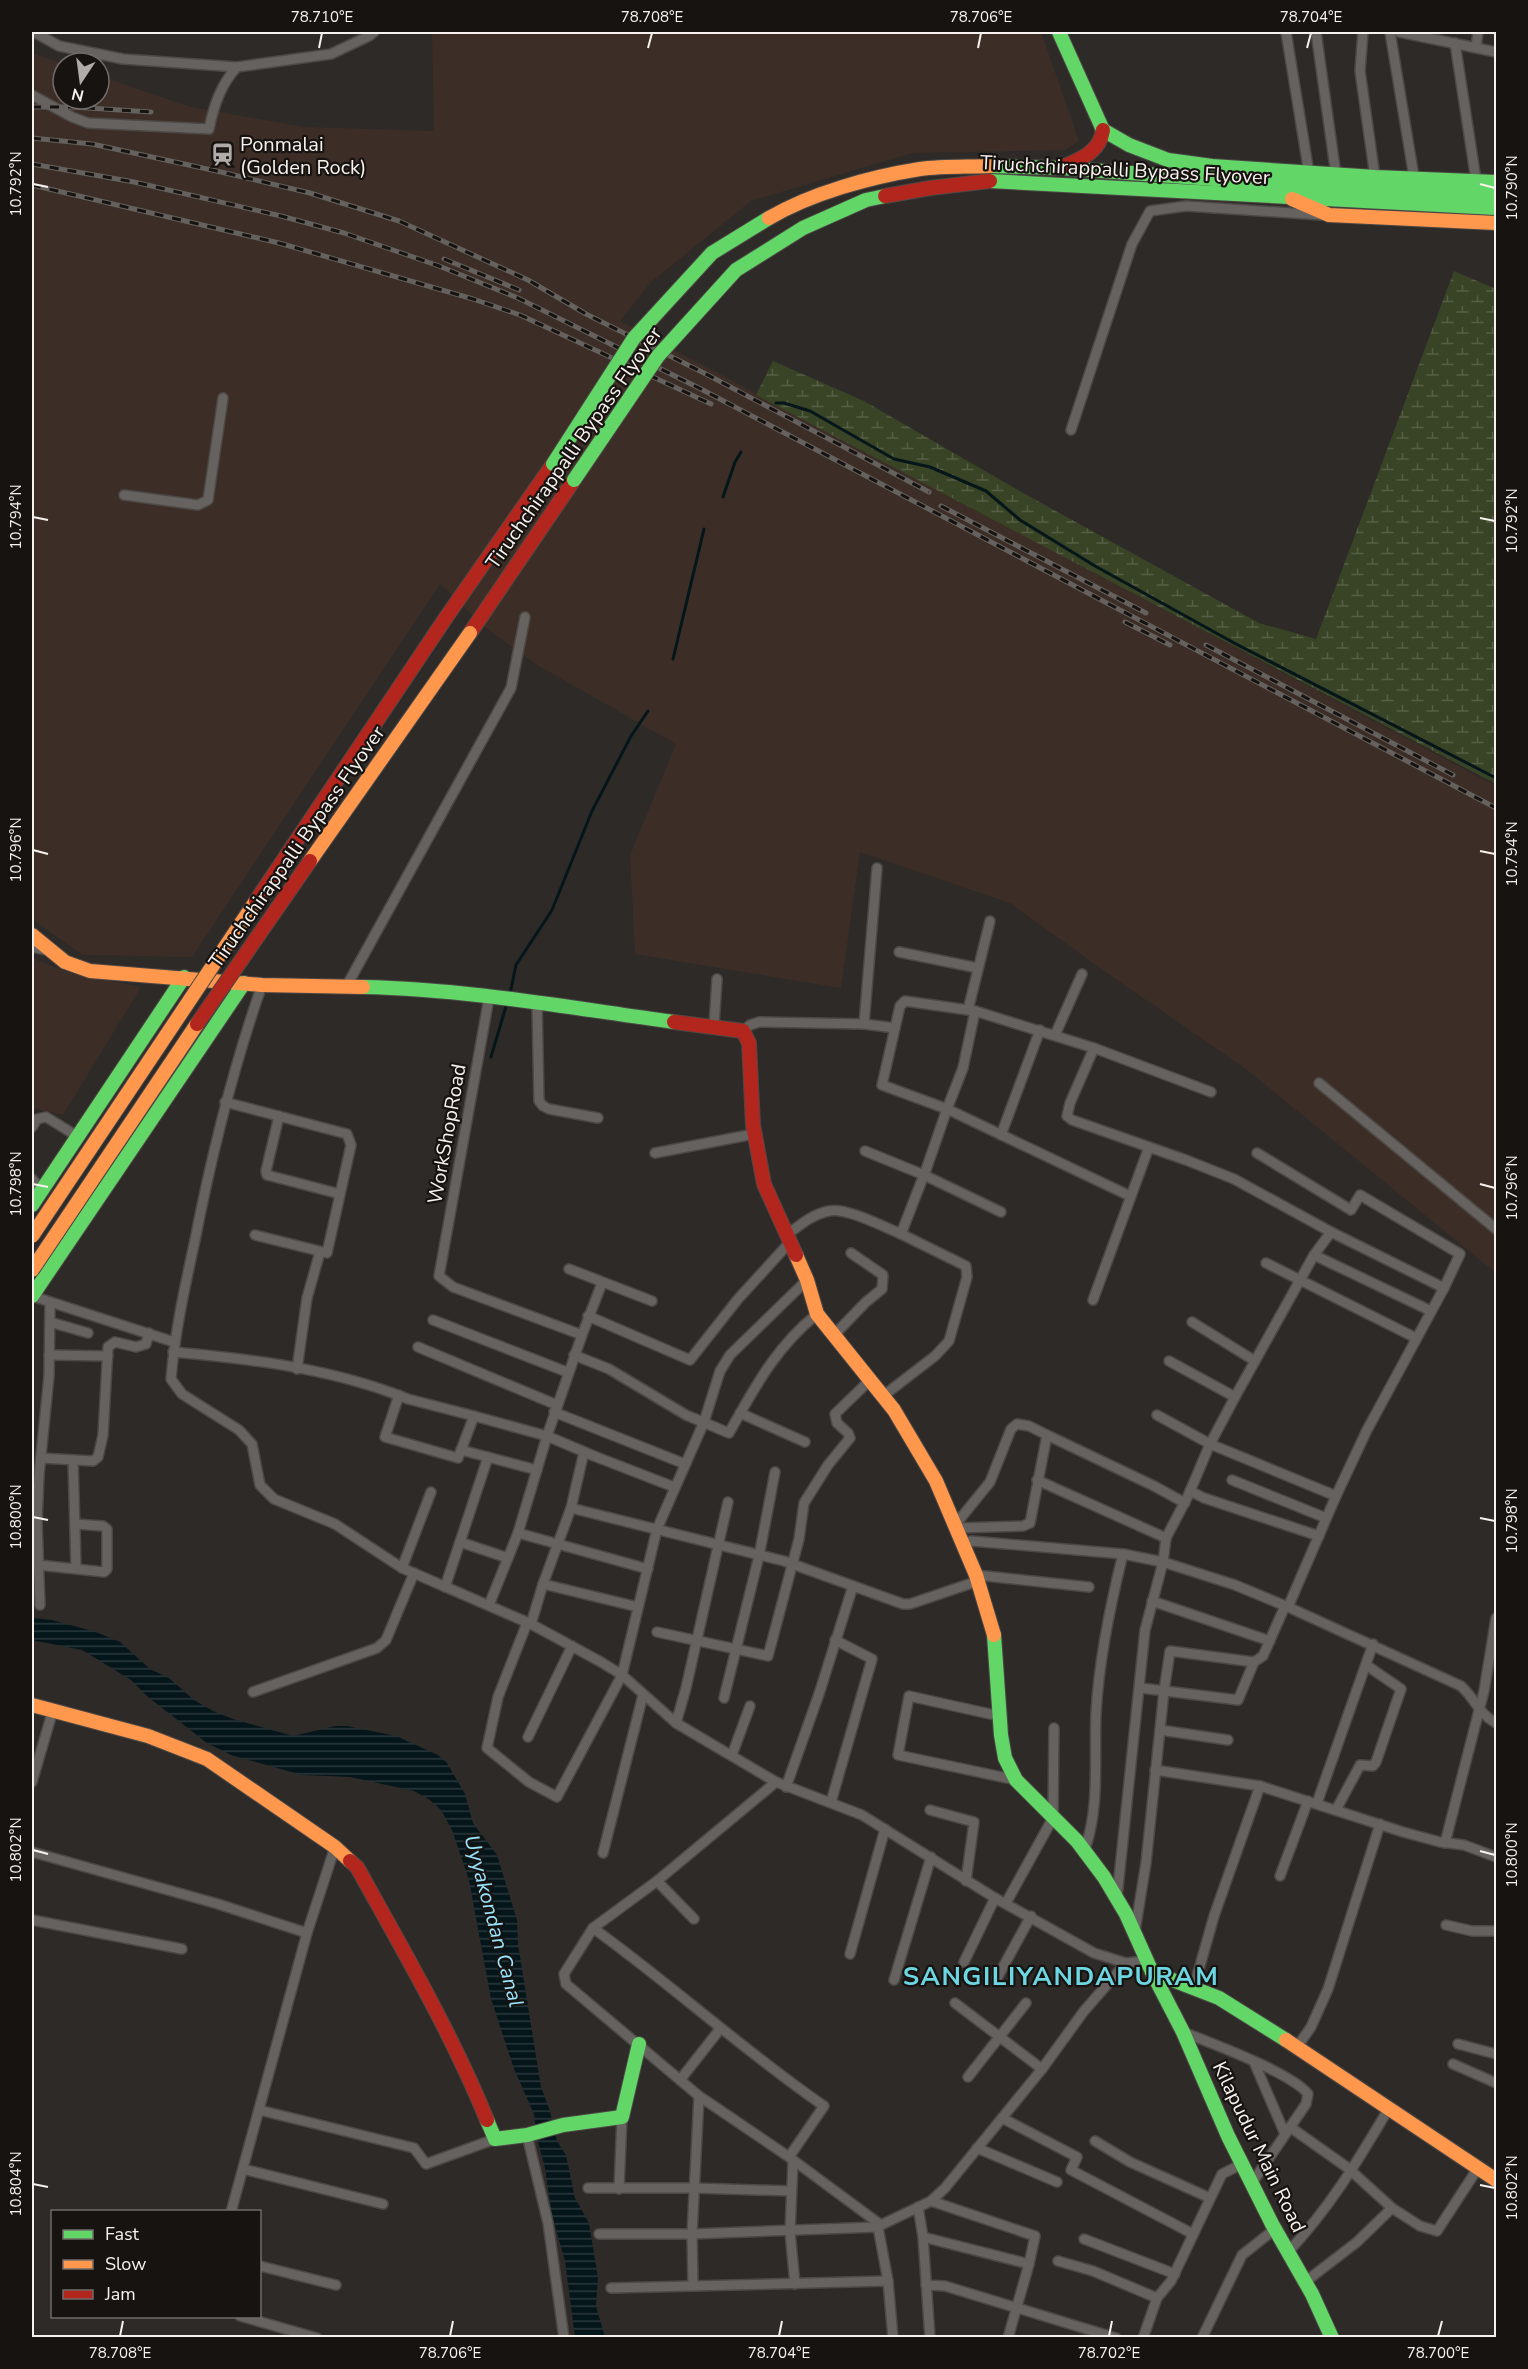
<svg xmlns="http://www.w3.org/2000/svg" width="1528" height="2369" viewBox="0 0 1528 2369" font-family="'Nunito Sans',sans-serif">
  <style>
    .built { fill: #3c2e26 }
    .wetland { fill: url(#wetland-marsh) }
    .water { fill: url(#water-rules) }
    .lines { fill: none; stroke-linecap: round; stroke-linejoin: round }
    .stream { stroke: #05161b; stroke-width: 3 }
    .street-casing { stroke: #4c4845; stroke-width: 12 }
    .fast-casing { stroke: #4c4845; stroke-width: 16 }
    .slow-casing { stroke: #4c4845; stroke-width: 16 }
    .jam-casing { stroke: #4c4845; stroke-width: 16 }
    .street { stroke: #666260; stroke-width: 9 }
    .fast { stroke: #63d668; stroke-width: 14 }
    .slow { stroke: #ff974d; stroke-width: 14 }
    .jam { stroke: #b3261e; stroke-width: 14 }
    .rail-casing { stroke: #64615f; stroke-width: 5 }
    .rail { stroke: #171310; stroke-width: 3; stroke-dasharray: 9; stroke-linecap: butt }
    .fast-bridge-casing { stroke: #4c4845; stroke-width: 16; stroke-linecap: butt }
    .slow-bridge-casing { stroke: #4c4845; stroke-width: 16; stroke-linecap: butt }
    .jam-bridge-casing { stroke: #4c4845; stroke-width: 16; stroke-linecap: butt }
    .fast-bridge { stroke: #63d668; stroke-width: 14 }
    .slow-bridge { stroke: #ff974d; stroke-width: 14 }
    .jam-bridge { stroke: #b3261e; stroke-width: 14 }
    .ticks { fill: none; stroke: #f8f2ee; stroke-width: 2 }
    .labels { text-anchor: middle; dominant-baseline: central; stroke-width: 4.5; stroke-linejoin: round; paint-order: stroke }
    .poi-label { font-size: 20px; fill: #f8f2ee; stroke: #171310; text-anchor: start }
    .street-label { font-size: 20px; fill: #f8f2ee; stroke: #171310 }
    .water-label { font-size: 21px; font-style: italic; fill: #98e5ff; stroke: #171310 }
    .district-label { font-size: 26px; font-weight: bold; letter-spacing: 1.5px; fill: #6cd7e3; stroke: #171310 }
    .neatline { fill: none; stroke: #f8f2ee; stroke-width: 2 }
    .ticks-label { font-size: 15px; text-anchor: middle; fill: #f8f2ee }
  </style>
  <defs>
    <pattern id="wetland-marsh" width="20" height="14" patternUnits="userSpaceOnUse" patternTransform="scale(1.5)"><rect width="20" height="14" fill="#384425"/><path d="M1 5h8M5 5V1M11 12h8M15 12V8" fill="none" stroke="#565f45"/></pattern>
    <pattern id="water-rules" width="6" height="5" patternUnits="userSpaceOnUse" patternTransform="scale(1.5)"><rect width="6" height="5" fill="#05161b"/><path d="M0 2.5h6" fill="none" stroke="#2a383c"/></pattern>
  </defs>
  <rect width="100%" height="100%" fill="#2e2a28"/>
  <g class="built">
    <polygon points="432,32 1041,32 1079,141 1065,150 912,153 751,201 651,282 620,321 1496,786 1496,1273 1246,1069 1094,964 1010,903 860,852 841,988 635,954 630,855 676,744 539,666 486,628 440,584 192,957 83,955 32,919 32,53 63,64 63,99 99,99 99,76 191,107 304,127 434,131"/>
    <polygon points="32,958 67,972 141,987 63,1115 35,1108 32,1111"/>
  </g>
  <polygon class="wetland" points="1454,271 1496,289 1496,784 756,395 773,361 864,401 1025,494 1259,623 1316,639"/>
  <polygon class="water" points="32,1618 52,1620 96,1632 120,1642 150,1669 169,1678 194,1700 213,1711 233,1719 293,1736 335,1726 347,1726 396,1736 438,1755 447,1763 465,1794 473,1823 497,1855 517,1920 518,1944 541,2087 550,2111 557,2141 566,2155 575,2198 589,2223 598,2278 596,2306 605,2337 575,2337 565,2261 552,2216 545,2168 537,2138 534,2114 514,2069 491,1999 469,1880 452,1830 441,1810 430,1800 414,1791 350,1777 302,1775 231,1755 207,1743 148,1697 131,1680 82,1650 32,1640"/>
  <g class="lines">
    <g class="stream">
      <polyline points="776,403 784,403 810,411 894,459 930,467 986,491 1020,520 1095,566 1236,644 1496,778"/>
      <polyline points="723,497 735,462 741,452"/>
      <polyline points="673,659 704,529"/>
      <polyline points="510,994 516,965 552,910 592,811 631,736 648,711"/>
      <polyline points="491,1057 507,1003"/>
    </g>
    <defs>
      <g id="street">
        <polyline points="34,32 59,46 123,59 237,67"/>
        <polyline points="1286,32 1309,173"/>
        <polyline points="1316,32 1336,175"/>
        <polyline points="1363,32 1360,71 1375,177"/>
        <polyline points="1390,32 1414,177"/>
        <polyline points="1399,32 1496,52"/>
        <polyline points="1455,43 1476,180"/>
        <polyline points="1476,47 1478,32"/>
        <path d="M 32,95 L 72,117 L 88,123 L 209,129 C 214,105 221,84 237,67 L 331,54 L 369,36 L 374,32"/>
        <polyline points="1071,430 1132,244 1150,211 1186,206 1321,215"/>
        <polyline points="124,495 198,505 208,500 223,398"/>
        <polyline points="32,947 50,951"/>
        <polyline points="899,952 978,968"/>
        <path d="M 262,985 C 233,1068 212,1153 195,1240 C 185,1286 175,1331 171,1379 L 182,1394 L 239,1430 L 252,1444 L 260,1485 L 274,1499 L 335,1524 L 402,1568 L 531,1624 L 601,1662 L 622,1675 L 676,1723 L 776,1782 L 862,1815 L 995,1898 L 1094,1953 L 1126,1963"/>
        <polyline points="346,987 511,688 525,617"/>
        <polyline points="489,998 439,1276 453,1287 582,1335 602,1283"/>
        <polyline points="537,1003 539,1101 543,1106 549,1109 598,1118"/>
        <polyline points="968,1010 990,921"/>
        <path d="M 975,1011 L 1094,1048 L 1070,1103 L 1067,1116 L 1072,1120 L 1186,1160 L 1234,1179 L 1331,1232 L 1444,1288 L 1367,1430 L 1336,1496 L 1288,1607 L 1461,1686 C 1476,1700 1478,1713 1496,1723"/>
        <polyline points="864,1024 877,868"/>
        <polyline points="714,1026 717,979"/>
        <polyline points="895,1028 900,1006 905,1001 975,1011 963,1068 947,1109 1130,1196"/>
        <path d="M 743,1031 L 750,1025 L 759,1022 L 864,1024 L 895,1028 L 882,1085 L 947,1109 L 927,1167 L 901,1234 C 884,1227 846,1207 829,1211 C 813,1214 800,1225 788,1234"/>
        <polyline points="1055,1035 1082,974"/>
        <polyline points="1094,1048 1211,1092"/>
        <polyline points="1319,1083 1496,1229"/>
        <polyline points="225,1102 347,1134 351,1145 327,1253 255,1235"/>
        <polyline points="279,1116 266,1171 267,1175 340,1194"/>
        <polyline points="32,1127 37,1119 46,1117 77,1136"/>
        <polyline points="1001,1135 1040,1030"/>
        <polyline points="865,1151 924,1175 1001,1212"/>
        <polyline points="655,1153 754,1134"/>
        <polyline points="1257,1153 1351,1210 1360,1195 1460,1254 1444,1288"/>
        <polyline points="32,1179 42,1190"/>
        <polyline points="1314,1255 1431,1311"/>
        <polyline points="1266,1263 1416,1338"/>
        <polyline points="569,1269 652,1301"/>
        <polyline points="32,1296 174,1342"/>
        <polyline points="1093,1300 1149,1147"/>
        <polyline points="588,1316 690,1360 738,1299 791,1241"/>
        <polyline points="433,1320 567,1372"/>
        <polyline points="50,1322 88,1333"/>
        <polyline points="1192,1322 1255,1361"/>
        <polyline points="833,1336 866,1302 882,1289 883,1275 851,1253"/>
        <polyline points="418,1347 557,1405"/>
        <path d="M 173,1352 C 253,1359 334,1369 408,1399 L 474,1416 L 458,1458 L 385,1437 L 399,1395"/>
        <polyline points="49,1355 108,1356"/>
        <path d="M 574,1355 L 609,1369 L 686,1415 L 729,1433 C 755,1387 775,1348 817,1314"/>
        <polyline points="1169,1361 1235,1397"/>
        <polyline points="297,1369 307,1298 320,1252"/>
        <polyline points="883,1396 935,1356 949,1341 967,1277 966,1266 901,1234"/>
        <polyline points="554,1412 685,1464"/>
        <polyline points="740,1413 805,1442"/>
        <polyline points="1157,1415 1210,1444 1336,1496"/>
        <polyline points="474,1416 547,1436 594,1456 674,1487"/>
        <polyline points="461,1450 537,1470"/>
        <polyline points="41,1458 93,1461 98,1457 103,1435 108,1347 115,1342 136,1347 146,1344 149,1333"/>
        <polyline points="73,1460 76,1568"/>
        <polyline points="1037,1480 1166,1538"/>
        <polyline points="1232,1480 1326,1518"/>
        <polyline points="1190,1491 1204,1498 1319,1536"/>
        <polyline points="571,1508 584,1452"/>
        <polyline points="955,1525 990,1482 1011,1429 1017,1424 1029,1426 1047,1435"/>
        <polyline points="956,1528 1023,1526 1030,1523 1047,1435 1154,1486 1185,1503"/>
        <polyline points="518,1533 648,1569"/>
        <polyline points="460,1542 488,1457"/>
        <polyline points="963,1543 971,1541 1123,1554 1163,1562 1235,1585 1288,1607"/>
        <polyline points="39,1565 104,1572 107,1569 107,1529 103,1526 75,1524"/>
        <polyline points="402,1568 431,1492"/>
        <polyline points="976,1575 1089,1587"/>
        <polyline points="543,1584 638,1607"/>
        <polyline points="445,1587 460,1542 508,1558"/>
        <polyline points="1152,1601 1270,1641"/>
        <polyline points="40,1605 37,1522 39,1475 49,1376 50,1302"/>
        <polyline points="489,1605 518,1533 547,1436 582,1335"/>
        <polyline points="527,1623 498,1697 487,1748 529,1782 557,1797 622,1675 657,1529 704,1422 720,1371 730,1355 807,1280"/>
        <polyline points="531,1624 543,1584 571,1508 784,1561 903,1604 910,1604 978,1581"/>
        <polyline points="657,1632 768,1656 799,1539 804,1503 828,1465 850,1438 848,1433 837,1423 835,1414 870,1380"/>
        <polyline points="1141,1688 1238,1700 1254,1662 1263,1656 1285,1606"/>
        <polyline points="253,1692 377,1648 386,1640 414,1573"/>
        <polyline points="724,1698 759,1556 775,1472"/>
        <polyline points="999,1716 909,1696 898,1755 1016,1780"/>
        <polyline points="676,1723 686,1688 728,1502"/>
        <polyline points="1160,1730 1228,1740"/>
        <polyline points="528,1737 572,1646"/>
        <polyline points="732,1755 750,1706"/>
        <polyline points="1155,1770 1260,1786 1403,1832 1440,1842 1464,1845 1496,1857"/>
        <polyline points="32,1782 53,1710"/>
        <polyline points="776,1782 657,1881 593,1928 564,1974 566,1984 699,2096 789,2157 881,2225 931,2201 945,2188 1042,2069 1084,2011 1126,1963 1145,1961"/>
        <polyline points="786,1787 819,1694 853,1586"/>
        <polyline points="831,1802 872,1659 835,1640"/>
        <polyline points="1317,1803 1373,1644"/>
        <polyline points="930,1810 974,1822 966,1881"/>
        <polyline points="1336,1810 1360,1765 1373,1766 1376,1762 1401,1689 1366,1665"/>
        <polyline points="1445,1843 1484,1691 1496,1618"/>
        <path d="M 1085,1849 C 1100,1806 1094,1758 1096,1713 C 1099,1659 1110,1606 1123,1554"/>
        <polyline points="32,1852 218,1904 307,1933"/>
        <polyline points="603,1853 643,1695"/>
        <polyline points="1280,1876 1308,1801"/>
        <polyline points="657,1881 694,1919"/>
        <polyline points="1117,1897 1145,1630 1163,1562 1166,1538 1188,1496 1210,1444 1235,1397 1314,1255 1331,1232"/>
        <polyline points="1006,1903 1053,1818 1054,1728"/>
        <polyline points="32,1920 182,1949"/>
        <polyline points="1446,1925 1472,1931 1496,1931"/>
        <path d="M 593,1928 C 672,1985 744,2051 824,2106 L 789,2157"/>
        <polyline points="1135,1931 1146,1863 1164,1691 1170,1651 1254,1662"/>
        <polyline points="850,1954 885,1829"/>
        <polyline points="964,1962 995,1898"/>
        <polyline points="997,1978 1031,1916"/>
        <polyline points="894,1980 931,1857"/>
        <polyline points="1194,1987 1214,1916 1260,1786"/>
        <polyline points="955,2003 1042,2069"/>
        <path d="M 1183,2032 C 1211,2043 1292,2073 1308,2094 L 1306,2104 L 1252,2183"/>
        <polyline points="1458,2044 1496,2054"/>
        <polyline points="1297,2047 1311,2027 1328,1989 1380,1824"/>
        <polyline points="1254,2062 1285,2134"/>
        <polyline points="1453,2064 1496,2083"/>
        <polyline points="968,2077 1026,2003"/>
        <polyline points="680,2080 720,2029"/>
        <polyline points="699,2096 692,2234 878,2227 881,2225"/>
        <polyline points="259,2110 414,2148 426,2164 495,2139"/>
        <polyline points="1002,2118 1077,2157 1071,2170 1193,2234"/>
        <polyline points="1290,2127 1348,2168 1392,2208"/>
        <polyline points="527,2135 548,2223 564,2338"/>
        <polyline points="1095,2141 1130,2162 1210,2198"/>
        <polyline points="977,2148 1057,2182"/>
        <polyline points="793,2161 790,2232 795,2284"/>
        <polyline points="243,2169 383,2204"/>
        <polyline points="588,2188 693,2188 791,2191"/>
        <polyline points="619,2189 622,2117"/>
        <polyline points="931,2201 1035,2236 1029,2264 1008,2338"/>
        <polyline points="918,2207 923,2237 930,2338"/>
        <polyline points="231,2212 307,1933 335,1847"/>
        <polyline points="878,2227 888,2281"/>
        <polyline points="599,2234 692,2234 693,2286"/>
        <polyline points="923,2237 1029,2264"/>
        <polyline points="1084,2239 1175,2274"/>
        <path d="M 1288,2252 C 1329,2209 1359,2159 1389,2108"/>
        <polyline points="1058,2261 1093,2271 1157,2298"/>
        <polyline points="260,2266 336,2285"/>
        <polyline points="1305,2282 1357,2242 1392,2208 1420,2226 1437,2231 1478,2168"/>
        <polyline points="926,2285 945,2286 1116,2338"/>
        <polyline points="611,2288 888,2281 893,2338"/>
        <polyline points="240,2316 317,2338"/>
        <polyline points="1143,2338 1157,2298 1171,2281 1222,2174 1242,2164"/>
        <polyline points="1202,2338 1242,2255 1275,2229"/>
      </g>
      <g id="fast">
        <polyline points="1059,32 1103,130 1129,145 1168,160 1212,166 1375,177 1496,182"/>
        <polyline points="990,166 1061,168 1284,184 1496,195"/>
        <polyline points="990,181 1496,208"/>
        <path d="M 363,987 C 467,989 571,1008 674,1022"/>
        <polyline points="32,1205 184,977"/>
        <polyline points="32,1296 244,983"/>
        <polyline points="994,1635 1001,1735 1005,1758 1016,1780 1077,1841 1104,1877 1126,1914 1152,1972 1219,1998 1286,2040"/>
        <polyline points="1152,1972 1183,2032 1228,2136 1272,2224 1312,2294 1332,2338"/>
        <polyline points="487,2120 495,2139 527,2135 563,2125 622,2117 639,2044"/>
      </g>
      <g id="slow">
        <polyline points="1292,199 1329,215 1496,223"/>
        <polyline points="32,935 65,962 90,971 262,985 363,987"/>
        <polyline points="796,1255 807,1280 817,1314 894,1410 936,1481 976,1575 994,1635"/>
        <polyline points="32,1705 148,1736 207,1759 335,1847 350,1861"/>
        <polyline points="1286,2040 1496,2180"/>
      </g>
      <g id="jam">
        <path d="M 1065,166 C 1083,158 1100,151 1103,130"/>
        <polyline points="447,616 553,464"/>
        <polyline points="470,633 574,480"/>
        <polyline points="674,1022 743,1031 749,1043 753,1125 764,1184 796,1255"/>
        <path d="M 350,1861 L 357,1867 C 403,1950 451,2032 487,2120"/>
      </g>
    </defs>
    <use href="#street" class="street-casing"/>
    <use href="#fast" class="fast-casing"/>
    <use href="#slow" class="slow-casing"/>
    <use href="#jam" class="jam-casing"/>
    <use href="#street" class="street"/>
    <use href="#fast" class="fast"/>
    <use href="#slow" class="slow"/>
    <use href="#jam" class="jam"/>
    <defs>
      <g id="rail">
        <polyline points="32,107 73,107 151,112"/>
        <polyline points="32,138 92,144 221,172 310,193 399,221 528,280 586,314 704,373 929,492"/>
        <polyline points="32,164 134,182 281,216 344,233 439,266 518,298 699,388 1496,808"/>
        <polyline points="32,185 279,243 473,299 520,315 711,404"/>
        <polyline points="444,259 519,290"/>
        <polyline points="941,506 1146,613"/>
        <polyline points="1125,622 1170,645"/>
        <polyline points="1206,645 1453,775"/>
      </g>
    </defs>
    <use href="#rail" class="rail-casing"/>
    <use href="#rail" class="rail"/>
    <defs>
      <g id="fast-bridge">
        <polyline points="553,464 634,338 712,253 769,218"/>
        <polyline points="574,480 658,356 736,270 803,228 866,200 885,196"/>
      </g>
      <g id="slow-bridge">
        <path d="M 769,218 C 812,193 870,177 920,169 C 943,166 967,167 990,166"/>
        <polyline points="310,861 470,633"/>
        <polyline points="32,1236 256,901"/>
        <polyline points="32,1270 197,1024"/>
      </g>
      <g id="jam-bridge">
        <polyline points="885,196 930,188 990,181"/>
        <polyline points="256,901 447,616"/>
        <polyline points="197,1024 310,861"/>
      </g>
    </defs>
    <use href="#fast-bridge" class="fast-bridge-casing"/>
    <use href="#slow-bridge" class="slow-bridge-casing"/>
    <use href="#jam-bridge" class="jam-bridge-casing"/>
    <use href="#fast-bridge" class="fast-bridge"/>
    <use href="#slow-bridge" class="slow-bridge"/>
    <use href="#jam-bridge" class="jam-bridge"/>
  </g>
  <path class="ticks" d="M 319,48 L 322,33M 648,48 L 652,33M 978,48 L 981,33M 1307,48 L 1311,33M 33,184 L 48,187M 1480,184 L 1495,188M 33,517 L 48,520M 1480,518 L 1495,521M 33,850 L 48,854M 1480,851 L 1495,854M 33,1184 L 48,1187M 1480,1184 L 1495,1188M 33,1517 L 48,1520M 1480,1518 L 1495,1521M 33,1850 L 48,1854M 1480,1851 L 1495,1855M 33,2184 L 48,2187M 1480,2185 L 1495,2188M 120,2336 L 123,2321M 450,2336 L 453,2321M 779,2336 L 782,2321M 1109,2336 L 1112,2321M 1438,2336 L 1442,2321"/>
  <defs>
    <symbol id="station-bare" viewBox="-9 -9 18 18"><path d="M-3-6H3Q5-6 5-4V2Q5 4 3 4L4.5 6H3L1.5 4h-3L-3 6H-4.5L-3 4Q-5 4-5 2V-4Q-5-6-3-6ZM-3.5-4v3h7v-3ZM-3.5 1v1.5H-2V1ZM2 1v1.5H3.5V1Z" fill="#b1aca9" stroke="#171310" stroke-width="2.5" paint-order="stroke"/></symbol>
  </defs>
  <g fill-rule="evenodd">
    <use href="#station-bare" x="206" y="138" width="33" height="33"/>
  </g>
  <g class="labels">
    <g class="poi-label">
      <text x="240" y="144">Ponmalai<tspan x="240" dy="23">(Golden Rock)</tspan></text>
    </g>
    <g class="street-label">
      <text transform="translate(1125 170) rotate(3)">Tiruchchirappalli Bypass Flyover</text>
      <text transform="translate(574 448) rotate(-55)">Tiruchchirappalli Bypass Flyover</text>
      <text transform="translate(297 847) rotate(-55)">Tiruchchirappalli Bypass Flyover</text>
      <text transform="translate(447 1134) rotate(-80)">WorkShopRoad</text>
      <text transform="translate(1259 2147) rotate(64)">Kilapudur Main Road</text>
    </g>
    <g class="water-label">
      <text transform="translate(494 1921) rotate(75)">Uyyakondan Canal</text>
    </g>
    <g class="district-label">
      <text x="1061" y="1976">SANGILIYANDAPURAM</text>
    </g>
  </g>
  <rect width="1528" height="2369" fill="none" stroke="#171310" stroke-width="66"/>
  <rect x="51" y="2210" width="210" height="108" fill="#171310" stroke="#716c69" stroke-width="1.5"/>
  <rect x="63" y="2230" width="30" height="9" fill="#63d668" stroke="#716c69" stroke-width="1.5"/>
  <text x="105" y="2240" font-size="18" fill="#f8f2ee">Fast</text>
  <rect x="63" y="2260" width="30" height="9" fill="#ff974d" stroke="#716c69" stroke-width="1.5"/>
  <text x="105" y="2270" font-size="18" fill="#f8f2ee">Slow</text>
  <rect x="63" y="2290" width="30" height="9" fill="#b3261e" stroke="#716c69" stroke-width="1.5"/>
  <text x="105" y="2300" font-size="18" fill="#f8f2ee">Jam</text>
  <g transform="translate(81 81) rotate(193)"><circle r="28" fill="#171310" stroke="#716c69" stroke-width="1.5"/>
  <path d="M0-4.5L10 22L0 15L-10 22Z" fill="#b1aca9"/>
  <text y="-9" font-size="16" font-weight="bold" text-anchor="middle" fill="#f8f2ee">N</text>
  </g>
  <rect x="33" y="33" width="1462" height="2303" class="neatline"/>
  <g class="ticks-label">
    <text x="322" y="22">78.710°E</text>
    <text x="652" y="22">78.708°E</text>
    <text x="981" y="22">78.706°E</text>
    <text x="1311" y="22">78.704°E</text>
    <text transform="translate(16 184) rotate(-90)" y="5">10.792°N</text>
    <text transform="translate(1512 188) rotate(-90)" y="5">10.790°N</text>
    <text transform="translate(16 517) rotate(-90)" y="5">10.794°N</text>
    <text transform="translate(1512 521) rotate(-90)" y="5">10.792°N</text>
    <text transform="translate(16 850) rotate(-90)" y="5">10.796°N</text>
    <text transform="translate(1512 854) rotate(-90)" y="5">10.794°N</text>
    <text transform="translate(16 1184) rotate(-90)" y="5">10.798°N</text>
    <text transform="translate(1512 1188) rotate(-90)" y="5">10.796°N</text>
    <text transform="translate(16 1517) rotate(-90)" y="5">10.800°N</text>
    <text transform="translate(1512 1521) rotate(-90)" y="5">10.798°N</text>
    <text transform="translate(16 1850) rotate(-90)" y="5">10.802°N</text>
    <text transform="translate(1512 1855) rotate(-90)" y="5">10.800°N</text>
    <text transform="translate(16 2184) rotate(-90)" y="5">10.804°N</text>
    <text transform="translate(1512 2188) rotate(-90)" y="5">10.802°N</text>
    <text x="120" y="2358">78.708°E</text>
    <text x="450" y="2358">78.706°E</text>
    <text x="779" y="2358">78.704°E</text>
    <text x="1109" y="2358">78.702°E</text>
    <text x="1438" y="2358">78.700°E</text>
  </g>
</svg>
